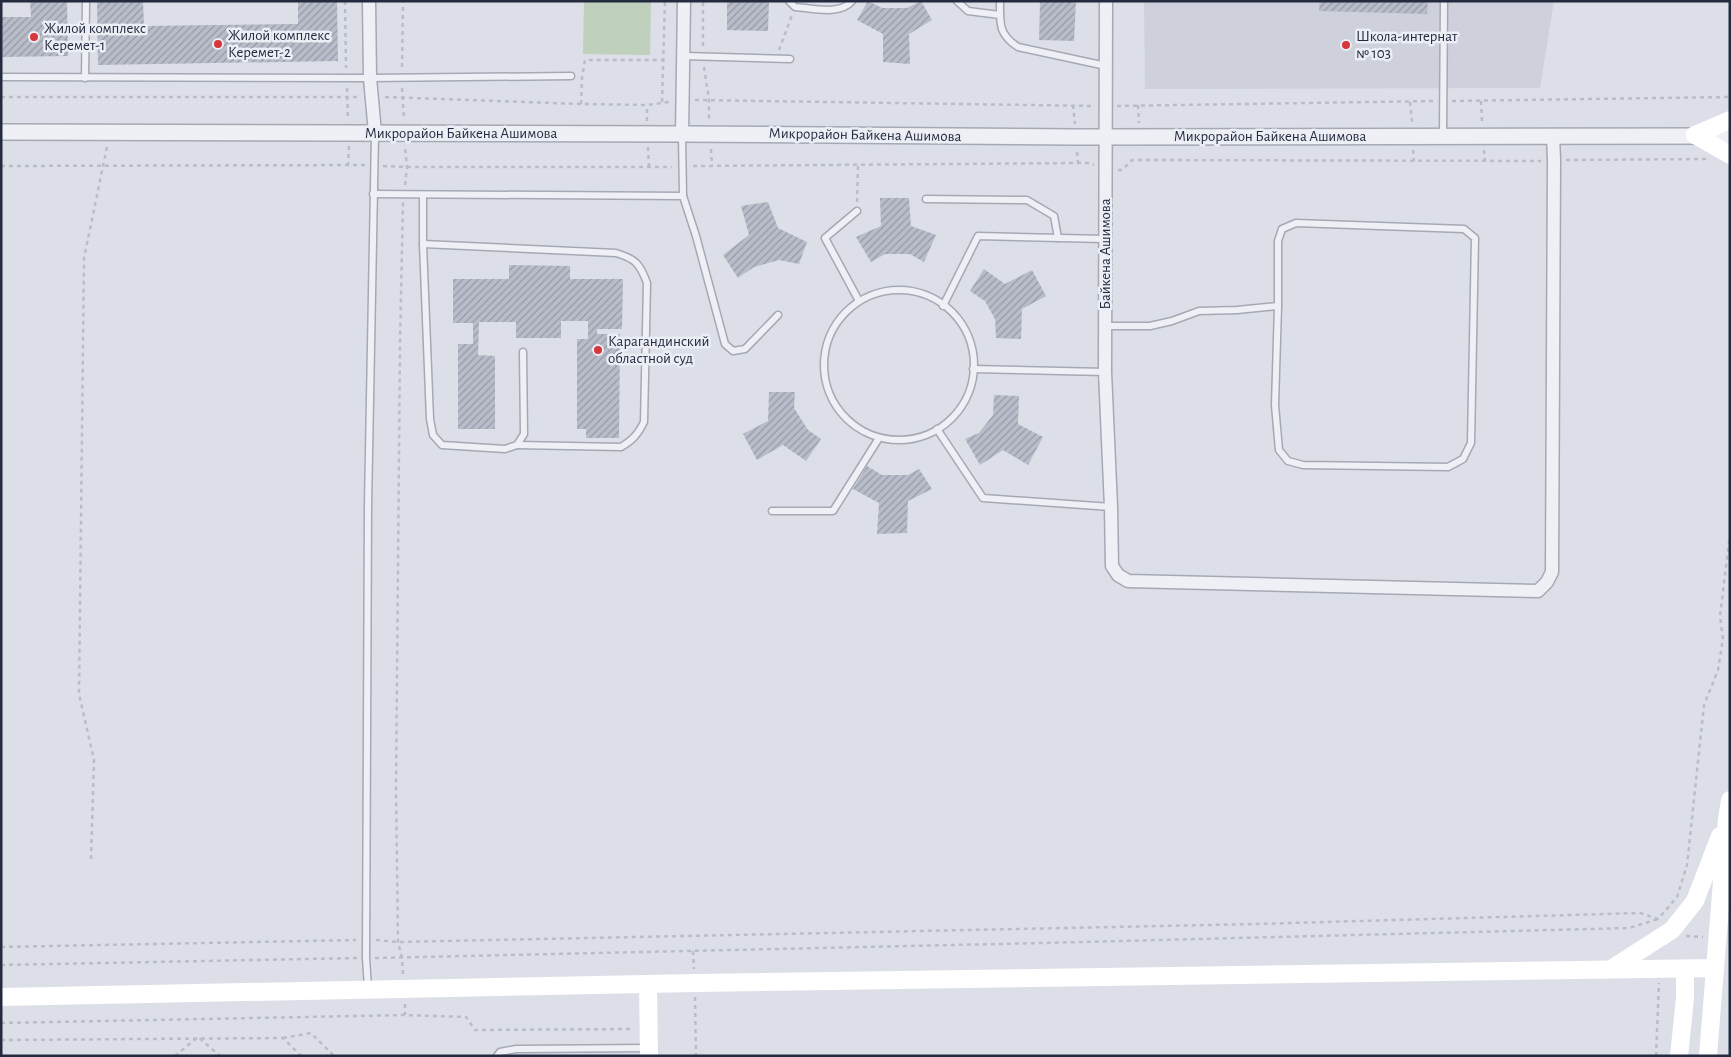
<svg xmlns="http://www.w3.org/2000/svg" width="1731" height="1057" viewBox="0 0 1731 1057" font-family="'Alegreya Sans',sans-serif">
  <style>
    .built { fill: #ced1dc }
    .grass { fill: #bfd1bc }
    .building { fill: url(#building-hatch) }
    .lines { fill: none; stroke-linecap: round; stroke-linejoin: round }
    .service-casing { stroke: #a5a9b4; stroke-width: 9 }
    .minor-casing { stroke: #a5a9b4; stroke-width: 15 }
    .tertiary-casing { stroke: #a5a9b4; stroke-width: 18 }
    .path { stroke: #babdc5; stroke-width: 2.5; stroke-dasharray: 4 4; stroke-linecap: butt }
    .service { stroke: #eff0f5; stroke-width: 6 }
    .minor { stroke: #eff0f5; stroke-width: 12 }
    .tertiary { stroke: #eff0f5; stroke-width: 15 }
    .secondary { stroke: #fff; stroke-width: 18 }
    .poi-dot { fill: #d6373c; stroke: #ebeef5; stroke-width: 2 }
    .labels { text-anchor: middle; dominant-baseline: central; stroke-width: 5; stroke-linejoin: round; paint-order: stroke }
    .poi-label { font-size: 15px; fill: #252b3e; stroke: #ebeef5; text-anchor: start }
    .street-label { font-size: 15px; fill: #252b3e; stroke: #ebeef5 }
  </style>
  <defs>
    <pattern id="building-hatch" width="6" height="6" patternUnits="userSpaceOnUse" patternTransform="scale(1.25)"><rect width="6" height="6" fill="#b9bdca"/><path d="M-1 1l2-2M0 6l6-6M5 7l2-2" fill="none" stroke="#969aa5"/></pattern>
  </defs>
  <rect width="100%" height="100%" fill="#dcdfe7"/>
  <polygon class="built" points="1144,1 1554,1 1540,88 1145,89"/>
  <polygon class="grass" points="584,1 651,1 650,55 583,54"/>
  <g class="building">
    <polygon points="30,1 67,1 68,56 1,57 1,17 31,17"/>
    <polygon points="97,1 143,1 144,26 298,24 298,1 337,1 338,61 98,65"/>
    <polygon points="727,1 769,1 768,31 727,30"/>
    <polygon points="868,1 882,8 907,8 921,1 932,20 909,34 910,64 883,62 883,34 857,20"/>
    <polygon points="1040,1 1076,1 1074,41 1039,40"/>
    <polygon points="1320,1 1428,1 1427,14 1319,11"/>
    <polygon points="880,198 909,198 911,226 936,235 924,262 910,254 885,254 871,262 856,237 881,226"/>
    <polygon points="768,202 778,228 807,242 799,264 779,260 754,267 738,278 723,255 749,235 741,206"/>
    <polygon points="509,265 570,266 570,279 623,279 622,329 597,329 597,334 620,334 619,438 586,438 586,429 577,429 577,339 588,339 588,321 561,321 561,338 516,338 516,322 479,322 478,355 495,356 495,429 458,429 458,344 473,344 473,323 453,323 453,279 509,279"/>
    <polygon points="984,269 1005,284 1032,270 1046,296 1022,309 1021,339 996,338 995,319 985,301 970,291"/>
    <polygon points="769,392 795,392 794,408 808,430 821,439 806,461 783,445 757,460 743,434 768,421"/>
    <polygon points="994,395 1019,396 1018,424 1043,437 1028,465 1003,450 980,465 965,439 979,433 993,415"/>
    <polygon points="867,466 882,475 908,475 919,469 932,489 908,501 907,533 877,534 879,503 853,489"/>
  </g>
  <g class="lines">
    <defs>
      <g id="service">
        <path d="M 789,1 L 795,7 C 812,8 839,16 852,1"/>
        <polyline points="957,1 968,11 1000,15"/>
        <path d="M 1000,1 C 1000,23 998,34 1018,47 L 1106,66"/>
        <polyline points="684,56 790,59"/>
        <polyline points="1,77 370,78 571,76"/>
        <polyline points="85,78 86,1"/>
        <polyline points="1443,135 1444,1"/>
        <polyline points="373,194 683,196 682,135"/>
        <polyline points="423,195 423,244 430,419 433,435 442,445 505,449 517,445 524,434 523,352"/>
        <polyline points="683,196 696,236 725,344 733,351 745,349 778,315"/>
        <polyline points="926,199 1027,200 1054,216 1058,238"/>
        <polyline points="857,211 825,238 859,301"/>
        <polygon points="1296,223 1464,229 1475,238 1471,443 1463,459 1448,467 1303,465 1288,461 1279,450 1275,405 1278,306 1278,241 1282,229"/>
        <path d="M 423,244 L 616,253 C 636,259 640,264 647,283 L 644,422 C 638,434 633,440 621,447 L 517,445"/>
        <circle cx="899" cy="365" r="75"/>
        <polyline points="943,306 978,236 1105,239"/>
        <polyline points="1105,326 1150,326 1172,321 1199,311 1237,310 1278,306"/>
        <polyline points="973,369 1105,372"/>
        <polyline points="937,429 983,498 1111,507"/>
        <polyline points="772,511 833,511 879,438"/>
        <polyline points="368,988 366,958 368,506 375,134"/>
        <polyline points="497,1056 500,1052 516,1049 648,1048"/>
      </g>
      <g id="minor">
        <polyline points="369,1 370,78 375,133"/>
        <polyline points="1106,1 1105,372 1111,507 1112,566 1118,575 1128,581 1538,591 1547,582 1552,572 1554,160 1553,135"/>
        <polyline points="682,134 684,1"/>
      </g>
      <polyline id="tertiary" points="1,132 682,134 1076,137 1730,136"/>
    </defs>
    <use href="#service" class="service-casing"/>
    <use href="#minor" class="minor-casing"/>
    <use href="#tertiary" class="tertiary-casing"/>
    <g class="path">
      <polyline points="345,1 346,68"/>
      <polyline points="703,46 703,1"/>
      <polyline points="779,50 792,15"/>
      <polyline points="402,67 403,1"/>
      <polyline points="704,67 709,100 709,121"/>
      <polyline points="347,88 348,120"/>
      <polyline points="402,88 404,120"/>
      <polyline points="1,97 360,97"/>
      <polyline points="385,97 581,104 647,105 669,102"/>
      <polyline points="695,100 1094,106"/>
      <polyline points="1452,101 1730,97"/>
      <polyline points="1481,101 1482,122"/>
      <polyline points="662,102 665,1"/>
      <polyline points="1410,102 1412,122"/>
      <polyline points="581,104 582,78 585,60 663,60"/>
      <polyline points="1073,105 1075,124"/>
      <polyline points="1138,105 1139,123"/>
      <polyline points="1117,106 1434,101"/>
      <polyline points="647,121 647,105"/>
      <polyline points="648,147 649,168"/>
      <polyline points="711,149 712,165"/>
      <polyline points="1413,150 1414,161"/>
      <polyline points="1484,150 1485,161"/>
      <polyline points="1077,152 1078,163"/>
      <polyline points="1566,160 1706,159"/>
      <polyline points="1,166 365,165"/>
      <polyline points="348,166 349,145"/>
      <polyline points="383,166 407,167 672,167"/>
      <polyline points="693,166 1078,163 1090,163 1094,165"/>
      <polyline points="1118,170 1122,170 1132,160 1541,161"/>
      <polyline points="405,185 407,167 405,148"/>
      <polyline points="857,202 858,165"/>
      <polyline points="91,859 94,760 79,694 84,258 107,147"/>
      <polyline points="1686,936 1703,937"/>
      <polyline points="376,940 398,942 1255,924 1640,913 1658,919 1677,897 1687,865 1704,705 1718,670 1723,639 1720,616 1730,534"/>
      <polyline points="1,947 356,940"/>
      <polyline points="693,951 694,969"/>
      <polyline points="375,958 1042,943 1629,928 1658,919"/>
      <polyline points="1,965 357,958"/>
      <polyline points="403,974 402,958 398,942 396,788 400,343 403,202"/>
      <polyline points="695,997 696,1056"/>
      <polyline points="405,1004 405,1015"/>
      <polyline points="1,1023 405,1015 466,1017 475,1030 632,1029 633,1030"/>
      <polyline points="283,1038 311,1033 334,1056"/>
      <polyline points="1,1040 283,1038 301,1056"/>
      <polyline points="175,1056 198,1037 220,1056"/>
      <polyline points="1656,1056 1659,983"/>
    </g>
    <use href="#service" class="service"/>
    <use href="#minor" class="minor"/>
    <use href="#tertiary" class="tertiary"/>
    <g class="secondary">
      <polyline points="1695,135 1730,155"/>
      <polyline points="1695,135 1730,120"/>
      <polyline points="1611,969 1672,930 1695,901 1720,836"/>
      <polyline points="648,984 649,1056"/>
      <polyline points="1,997 695,983 1715,968"/>
      <polyline points="1679,1056 1685,998 1685,969"/>
      <polyline points="1708,1056 1727,819 1730,800"/>
    </g>
  </g>
  <g class="poi-dot">
    <circle cx="34" cy="37" r="5"/>
    <circle cx="218" cy="44" r="5"/>
    <circle cx="1346" cy="45" r="5"/>
    <circle cx="598" cy="350" r="5"/>
  </g>
  <g class="labels">
    <g class="poi-label">
      <text x="44" y="28">Жилой комплекс<tspan x="44" dy="17">Керемет-1</tspan></text>
      <text x="228" y="35">Жилой комплекс<tspan x="228" dy="17">Керемет-2</tspan></text>
      <text x="1356" y="36">Школа-интернат<tspan x="1356" dy="17">№ 103</tspan></text>
      <text x="608" y="341">Карагандинский<tspan x="608" dy="17">областной суд</tspan></text>
    </g>
    <g class="street-label">
      <text x="461" y="133">Микрорайон Байкена Ашимова</text>
      <text transform="translate(865 135) rotate(1)">Микрорайон Байкена Ашимова</text>
      <text x="1270" y="136">Микрорайон Байкена Ашимова</text>
      <text transform="translate(1105 254) rotate(-90)">Байкена Ашимова</text>
    </g>
  </g>
  <rect width="1731" height="1057" fill="none" stroke="#252b3e" stroke-width="5"/>
</svg>
